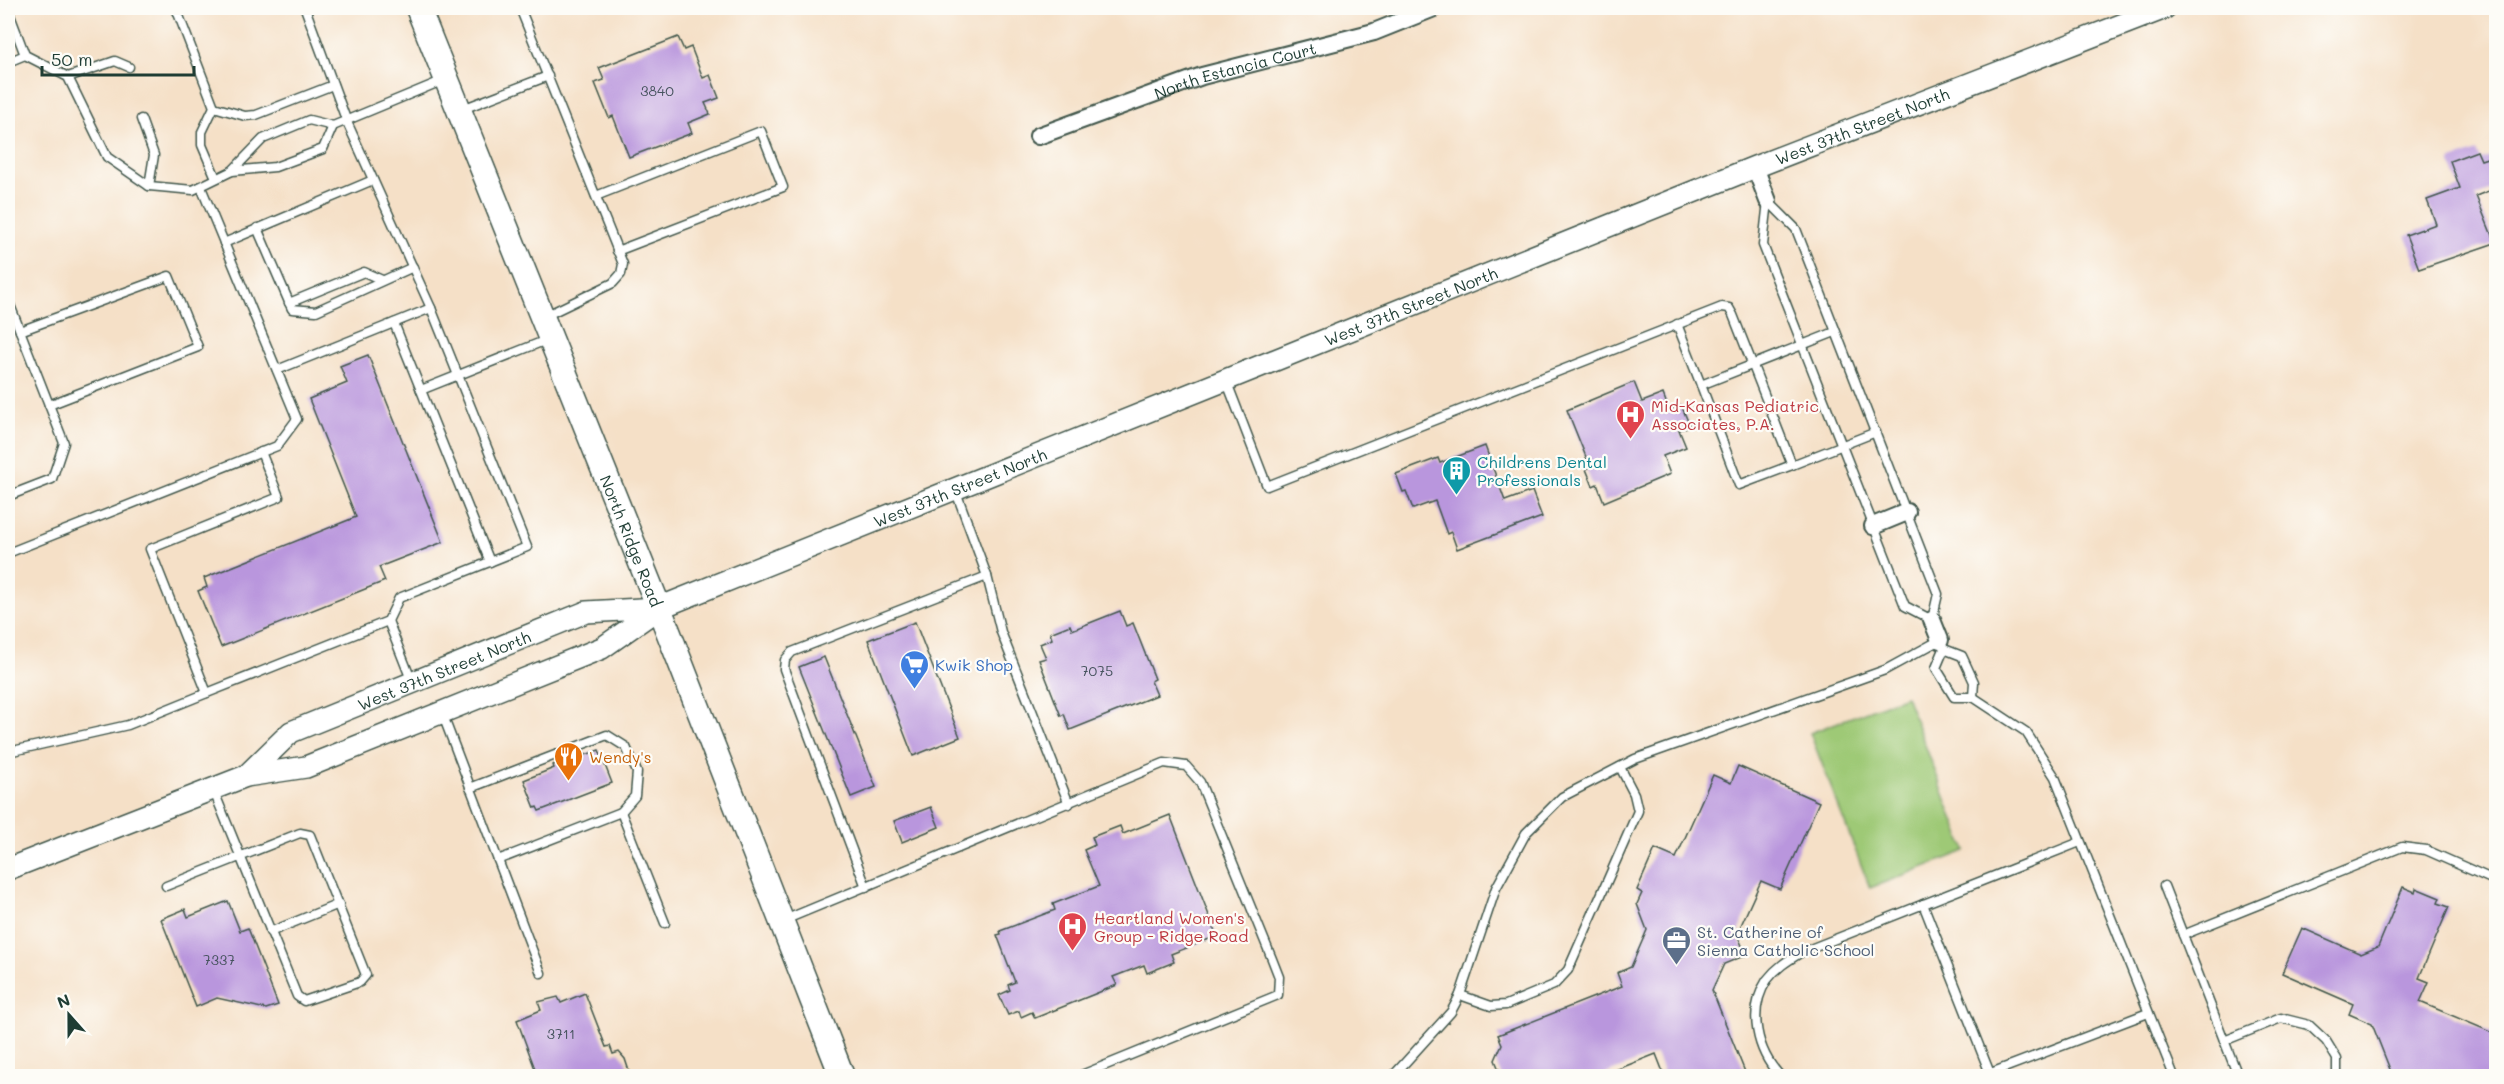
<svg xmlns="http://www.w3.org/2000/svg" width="2504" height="1084" viewBox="0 0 2504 1084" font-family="Mali,sans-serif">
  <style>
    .green { fill: #9ec976; stroke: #5e8355; stroke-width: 1.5 }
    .building { fill: #b996dd }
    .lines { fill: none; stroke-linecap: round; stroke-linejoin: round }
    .service-casing { stroke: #3f554a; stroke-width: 11 }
    .minor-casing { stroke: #3f554a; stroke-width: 20 }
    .tertiary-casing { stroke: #3f554a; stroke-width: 24 }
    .secondary-casing { stroke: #3f554a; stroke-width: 27 }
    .service { stroke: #fff; stroke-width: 8 }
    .minor { stroke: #fff; stroke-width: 16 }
    .tertiary { stroke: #fff; stroke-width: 21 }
    .secondary { stroke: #fff; stroke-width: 24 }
    .labels { text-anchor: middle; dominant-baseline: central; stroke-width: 4.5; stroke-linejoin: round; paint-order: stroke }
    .number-label { font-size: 14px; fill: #46535e }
    .street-label { font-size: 16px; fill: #1f3d34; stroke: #fdfcf7 }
    .health-label { font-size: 16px; fill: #be3a42; stroke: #fdfcf7; text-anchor: start }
    .culture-label { font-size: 16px; fill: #0d838f; stroke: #fdfcf7; text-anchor: start }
    .shop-label { font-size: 16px; fill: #366cbe; stroke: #fdfcf7; text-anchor: start }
    .food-label { font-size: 16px; fill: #c56008; stroke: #fdfcf7; text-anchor: start }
    .service-label { font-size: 16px; fill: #4e5e75; stroke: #fdfcf7; text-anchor: start }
  </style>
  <rect width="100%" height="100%" fill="#fdfcf7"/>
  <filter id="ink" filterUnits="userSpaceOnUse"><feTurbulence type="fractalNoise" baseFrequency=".0167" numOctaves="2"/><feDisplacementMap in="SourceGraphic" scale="12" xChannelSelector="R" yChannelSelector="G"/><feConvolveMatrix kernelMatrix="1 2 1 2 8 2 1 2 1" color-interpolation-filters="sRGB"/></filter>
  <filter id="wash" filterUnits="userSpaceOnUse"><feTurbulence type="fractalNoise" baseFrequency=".008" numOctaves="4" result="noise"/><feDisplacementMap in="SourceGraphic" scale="24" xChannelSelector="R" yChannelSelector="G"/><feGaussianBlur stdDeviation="1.35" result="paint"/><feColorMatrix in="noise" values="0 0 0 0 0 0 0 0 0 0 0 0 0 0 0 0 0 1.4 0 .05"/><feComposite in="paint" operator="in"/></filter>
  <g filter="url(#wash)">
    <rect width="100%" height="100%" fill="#f5e0c7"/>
    <polygon class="green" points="1906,696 1966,851 1870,888 1810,733"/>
    <g id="blocks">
      <g class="building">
        <polygon points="678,37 684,50 691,47 703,78 710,75 719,98 705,103 710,114 688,123 692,133 629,157 613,116 609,118 595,83 604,80 599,68"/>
        <polygon points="2477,151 2481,160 2496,155 2496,188 2476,196 2495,243 2419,269 2406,235 2436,224 2427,200 2460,188 2450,161"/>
        <polygon points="368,355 443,542 379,567 385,581 221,647 198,591 207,587 204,578 356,517 309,399 347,383 340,366"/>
        <polygon points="1634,382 1642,402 1663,394 1669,410 1681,405 1690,426 1679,430 1686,447 1663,456 1670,474 1604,502 1597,484 1593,486 1586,469 1590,467 1567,410"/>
        <polygon points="1485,446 1505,501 1532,491 1542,517 1457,549 1451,532 1447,534 1435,501 1413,509 1406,491 1403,492 1396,474 1438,458 1440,463"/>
        <polygon points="1120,611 1126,626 1133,623 1155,679 1151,681 1157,695 1070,730 1064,714 1061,716 1039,660 1046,658 1040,644 1052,639 1050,633 1070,625 1072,630"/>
        <polygon points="915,622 960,737 913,756 868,640"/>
        <polygon points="824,657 876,787 851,797 799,667"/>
        <polygon points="599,750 612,783 539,811 537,807 535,808 524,780 554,768 553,765 579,754 580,757"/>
        <polygon points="1738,766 1819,802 1780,889 1761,881 1737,934 1746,955 1724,964 1712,990 1747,1077 1665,1077 1656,1054 1598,1077 1502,1077 1495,1060 1502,1044 1498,1035 1622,986 1617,973 1631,967 1647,930 1637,904 1642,893 1637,890 1655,849 1676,858 1713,775 1731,783"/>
        <polygon points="931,807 939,827 902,842 894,821"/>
        <polygon points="1170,815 1217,936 1171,954 1174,962 1147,973 1144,965 1113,977 1117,985 1035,1018 1032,1012 1021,1017 1019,1011 1008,1015 999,995 1010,990 1008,985 1015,982 997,935 1001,934 1000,931 1055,910 1053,904 1099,886 1084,850 1095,845 1092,837 1120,826 1123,834"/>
        <polygon points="2403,887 2415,892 2416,888 2440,898 2438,903 2449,907 2419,978 2429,982 2420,1002 2496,1034 2496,1077 2393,1077 2372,1024 2349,1014 2353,1004 2282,973 2302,928 2361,954 2378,947"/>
        <polygon points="228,901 240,931 248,928 278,1005 266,1009 217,998 196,1007 161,919 185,909 188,917"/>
        <polygon points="585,993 606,1047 610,1046 613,1054 619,1052 625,1059 631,1077 538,1077 517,1020 541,1010 538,1002 558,997 561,1003"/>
      </g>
    </g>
  </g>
  <g filter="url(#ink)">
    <use href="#blocks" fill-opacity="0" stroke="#3f554a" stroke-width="1.5"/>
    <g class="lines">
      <defs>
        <g id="service">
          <polyline points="176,8 214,107 202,132 202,145 216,178"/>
          <polyline points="305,8 347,122 431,308"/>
          <polyline points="520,8 623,264 621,274 613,283 543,317"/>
          <polyline points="8,10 25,55 68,77 107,157 149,186 193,190 232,171 275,167 323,149 333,126"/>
          <polyline points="8,62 25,55"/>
          <polyline points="68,77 115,61 129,67"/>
          <polyline points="214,107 245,116 256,115 333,85"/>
          <polyline points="460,110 548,76"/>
          <polyline points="141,119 154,155 149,186"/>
          <polyline points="232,171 263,139 309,120 333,126 444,80"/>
          <polyline points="596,196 761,131 783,187 617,251"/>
          <polygon points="1768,201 1796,229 1938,594 1932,620 1905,606 1763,245"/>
          <polyline points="257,228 292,309 316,311 413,267"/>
          <polyline points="224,243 373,180"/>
          <polyline points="8,300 64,443 52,479 8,496"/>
          <polyline points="289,303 364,272 382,280"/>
          <polyline points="394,323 490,562"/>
          <polyline points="1677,324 1701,385 1835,332"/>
          <polyline points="20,331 169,276 198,347 49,405"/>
          <polyline points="1226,380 1267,486 1722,307 1729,308 1733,315 1792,465 1876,432"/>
          <polyline points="1701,385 1739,485 1792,465"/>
          <polyline points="421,390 549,339"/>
          <polyline points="261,452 279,497 150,549 207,693 388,621 399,598 527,547 431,308 277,370"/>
          <polyline points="955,489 987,576 1001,632 1069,804"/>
          <polyline points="8,553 277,446 297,419 201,187"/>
          <polyline points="388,621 412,682"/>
          <polyline points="1944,649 1962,656 1974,682 1973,697"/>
          <polyline points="442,713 541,973"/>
          <polyline points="8,752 128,725 207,693"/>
          <polyline points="470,788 607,735 626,747 637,772 635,796 621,812"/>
          <polyline points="498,860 621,812 665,923"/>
          <polyline points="166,886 300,833 310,835 366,975 360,982 304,1001 297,996 213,789"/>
          <polyline points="2164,886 2238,1076"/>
          <polyline points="866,887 784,669 785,660 792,652 987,576"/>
          <polyline points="1923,904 1991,1076"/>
          <polyline points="782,921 1164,763 1186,766 1200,782 1272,959 1279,977 1278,995 1079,1076"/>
          <polyline points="270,932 339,904"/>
          <polyline points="2183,935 2402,847 2426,850 2496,881"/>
          <polyline points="1460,995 1491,1006 1506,1005 1554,985 1568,970 1638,811 1634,794 1620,767"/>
          <polyline points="2224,1041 2281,1018 2309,1025 2326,1041 2337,1059 2337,1076"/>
          <polyline points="1393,1076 1451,1012 1460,995 1496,888 1526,833 1562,797 1635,759 1885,670 1940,640 1944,649 1936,668 1954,697 1973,697 2026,732 2055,777 2174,1076"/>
          <path d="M 1780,1076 C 1757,1051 1747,1011 1767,980 C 1776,968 1787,961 1800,953 L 2080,842"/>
          <polyline points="1983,1076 2148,1013"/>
        </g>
        <g id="minor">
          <path id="s1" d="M 1038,136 L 1202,76 L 1374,32 L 1434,8"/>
          <polyline points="1755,167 1768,201"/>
          <polyline points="1873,526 1907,512"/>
          <polyline points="1932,620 1940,640"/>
        </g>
        <g id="tertiary">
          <path id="s2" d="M 246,776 L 291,732 L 586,612 L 659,608"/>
          <path id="s3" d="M 8,869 L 246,776 L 306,767 L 602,648 L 659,608 L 1755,167 L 2165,8"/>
        </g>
        <g id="secondary">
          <path id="s4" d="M 418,8 L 659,608 L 842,1076"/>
        </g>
      </defs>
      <use href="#service" class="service-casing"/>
      <use href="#minor" class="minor-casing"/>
      <use href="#tertiary" class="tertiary-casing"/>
      <use href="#secondary" class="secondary-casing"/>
      <use href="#service" class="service"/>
      <use href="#minor" class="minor"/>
      <use href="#tertiary" class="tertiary"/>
      <use href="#secondary" class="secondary"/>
    </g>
  </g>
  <defs>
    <symbol id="hospital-pin" viewBox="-11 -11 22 30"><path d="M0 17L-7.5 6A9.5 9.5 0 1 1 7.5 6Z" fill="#e0444e" stroke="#fdfcf7"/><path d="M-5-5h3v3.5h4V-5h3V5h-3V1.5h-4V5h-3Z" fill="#fff"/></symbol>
    <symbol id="building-pin" viewBox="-11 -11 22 30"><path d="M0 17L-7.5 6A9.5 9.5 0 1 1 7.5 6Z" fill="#0f9aa8" stroke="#fdfcf7"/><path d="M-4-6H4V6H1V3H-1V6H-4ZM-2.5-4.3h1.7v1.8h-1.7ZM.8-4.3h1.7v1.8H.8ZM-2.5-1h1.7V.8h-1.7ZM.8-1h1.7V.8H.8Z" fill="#fff"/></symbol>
    <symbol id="supermarket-pin" viewBox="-11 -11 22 30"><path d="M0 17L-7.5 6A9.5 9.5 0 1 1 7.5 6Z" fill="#3f7fe0" stroke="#fdfcf7"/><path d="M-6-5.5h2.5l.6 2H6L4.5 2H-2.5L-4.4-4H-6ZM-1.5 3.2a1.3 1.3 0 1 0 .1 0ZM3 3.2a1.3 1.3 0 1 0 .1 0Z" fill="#fff"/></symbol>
    <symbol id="restaurant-pin" viewBox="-11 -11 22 30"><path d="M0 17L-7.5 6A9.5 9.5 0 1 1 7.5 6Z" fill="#e8710a" stroke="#fdfcf7"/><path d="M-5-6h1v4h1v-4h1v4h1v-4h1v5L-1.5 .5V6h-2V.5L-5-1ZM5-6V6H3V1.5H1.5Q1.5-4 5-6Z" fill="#fff"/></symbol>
    <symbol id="office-pin" viewBox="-11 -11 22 30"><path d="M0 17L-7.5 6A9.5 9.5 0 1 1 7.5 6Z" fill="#5c6f8a" stroke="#fdfcf7"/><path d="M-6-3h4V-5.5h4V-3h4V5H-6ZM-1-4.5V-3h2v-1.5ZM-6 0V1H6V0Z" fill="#fff"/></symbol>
  </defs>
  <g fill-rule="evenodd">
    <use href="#hospital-pin" x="1614" y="398" width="33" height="45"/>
    <use href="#building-pin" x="1440" y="454" width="33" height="45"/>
    <use href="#supermarket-pin" x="898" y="648" width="33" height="45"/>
    <use href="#restaurant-pin" x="552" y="740" width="33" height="45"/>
    <use href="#hospital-pin" x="1056" y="910" width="33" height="45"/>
    <use href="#office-pin" x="1660" y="924" width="33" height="45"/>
  </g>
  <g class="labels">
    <g class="number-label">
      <text x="657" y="90">3840</text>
      <text x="1097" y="670">7075</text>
      <text x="219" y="959">7337</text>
      <text x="561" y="1033">3711</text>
    </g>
    <g class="street-label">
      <text stroke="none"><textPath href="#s1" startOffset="208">North Estancia Court</textPath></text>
      <text stroke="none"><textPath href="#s3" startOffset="2001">West 37th Street North</textPath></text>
      <text stroke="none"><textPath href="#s3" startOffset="1515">West 37th Street North</textPath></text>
      <text stroke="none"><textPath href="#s3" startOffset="1029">West 37th Street North</textPath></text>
      <text stroke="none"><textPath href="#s4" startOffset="574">North Ridge Road</textPath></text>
      <text stroke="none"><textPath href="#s2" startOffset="228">West 37th Street North</textPath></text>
    </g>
    <g class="health-label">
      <text x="1651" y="405">Mid-Kansas Pediatric<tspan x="1651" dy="18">Associates, P.A.</tspan></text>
      <text x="1094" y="917">Heartland Women's<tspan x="1094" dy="18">Group - Ridge Road</tspan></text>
    </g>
    <g class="culture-label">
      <text x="1477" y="461">Childrens Dental<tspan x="1477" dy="18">Professionals</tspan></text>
    </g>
    <g class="shop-label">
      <text x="935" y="664">Kwik Shop</text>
    </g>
    <g class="food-label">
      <text x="589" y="756">Wendy's</text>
    </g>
    <g class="service-label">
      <text x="1697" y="931">St. Catherine of<tspan x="1697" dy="18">Sienna Catholic School</tspan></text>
    </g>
  </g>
  <rect width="2504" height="1084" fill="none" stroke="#fdfcf7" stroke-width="30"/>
  <g transform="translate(69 1015) rotate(339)" stroke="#fdfcf7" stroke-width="4.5" paint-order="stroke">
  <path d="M0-4.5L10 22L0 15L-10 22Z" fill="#1f3d34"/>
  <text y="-9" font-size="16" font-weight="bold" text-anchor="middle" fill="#1f3d34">N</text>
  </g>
  <path d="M42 66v9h152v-9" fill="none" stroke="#1f3d34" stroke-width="3"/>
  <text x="51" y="66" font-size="18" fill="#1f3d34" stroke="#fdfcf7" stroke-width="4.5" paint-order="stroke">50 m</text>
</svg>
